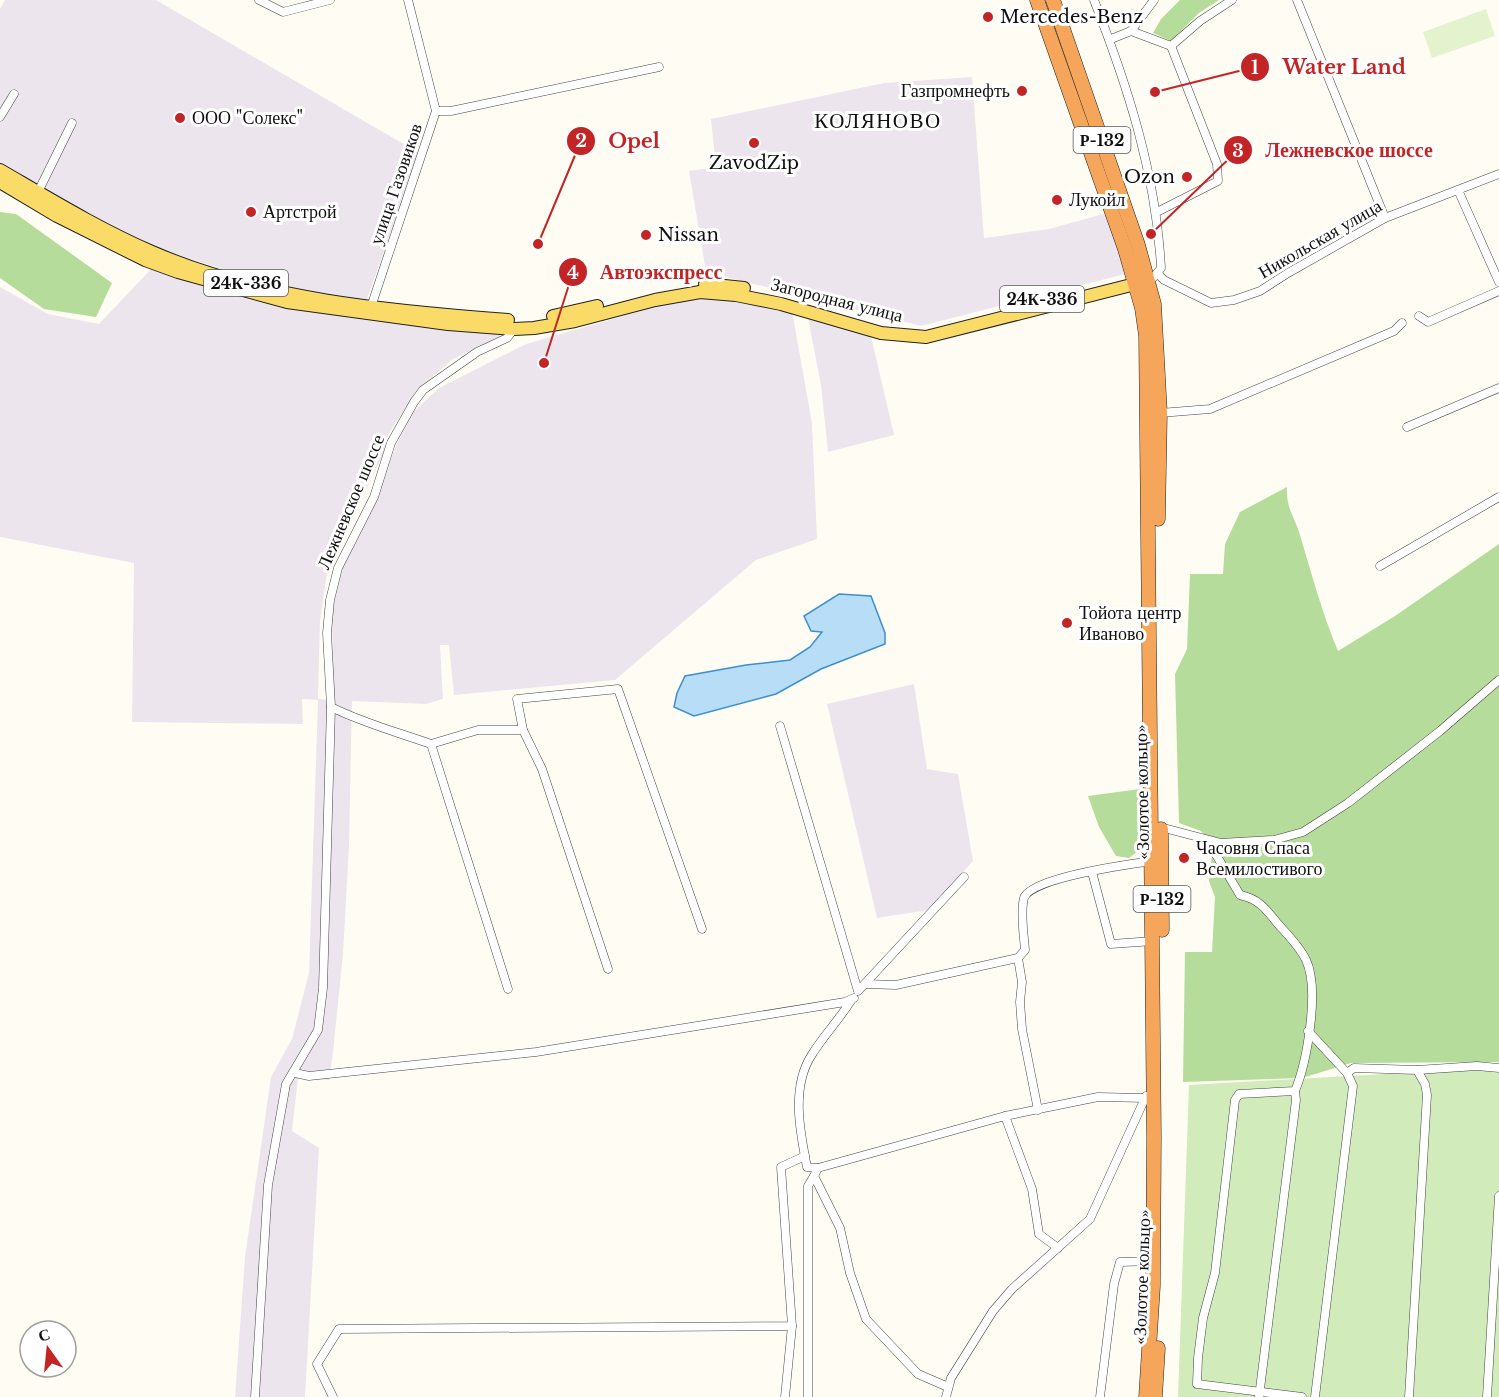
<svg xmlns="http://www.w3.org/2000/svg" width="1499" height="1397" viewBox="0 0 1499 1397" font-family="'Libre Baskerville',serif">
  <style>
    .industrial { fill: #ede5ee }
    .green { fill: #d2ebbb }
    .forest { fill: #b5dc9a }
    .pitch { fill: #e4f2cd }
    .water { fill: #b7ddf7; stroke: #3c90cf; stroke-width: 1.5 }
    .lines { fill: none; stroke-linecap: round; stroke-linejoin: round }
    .street-casing { stroke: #434343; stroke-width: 9 }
    .primary-casing { stroke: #212121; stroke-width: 14 }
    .highway-casing { stroke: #212121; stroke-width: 15 }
    .street { stroke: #fff; stroke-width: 8 }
    .primary { stroke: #fadb68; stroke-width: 12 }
    .highway { stroke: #f6a65a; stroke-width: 14 }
    .poi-dot { fill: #c32527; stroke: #fff; stroke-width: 2 }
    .labels { text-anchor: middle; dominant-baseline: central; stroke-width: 6; stroke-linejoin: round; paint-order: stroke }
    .shield { fill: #fff; stroke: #585858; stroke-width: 1.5 }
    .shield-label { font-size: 16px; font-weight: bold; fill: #101010 }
    .poi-label { font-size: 18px; fill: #101010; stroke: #fff; text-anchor: start }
    .street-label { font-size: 18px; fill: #101010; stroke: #fff }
    .quarter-label { font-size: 21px; letter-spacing: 1.5px; fill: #101010; stroke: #fff }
    .leader { fill: none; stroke: #c32527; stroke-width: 2 }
    .callout-dot { fill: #c32527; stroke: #fff; stroke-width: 2 }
    .mark-label { font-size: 18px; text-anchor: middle; font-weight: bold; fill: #fff }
    .callout-label { font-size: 20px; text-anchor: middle; font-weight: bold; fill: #c32527; stroke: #fff; stroke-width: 6; stroke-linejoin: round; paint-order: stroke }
  </style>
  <rect width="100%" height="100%" fill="#fffdf3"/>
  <g class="industrial">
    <polygon points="5,0 156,0 419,153 366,302 274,285 149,246 61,201 0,164 0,9"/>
    <polygon points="972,77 984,238 1049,229 1107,213 1129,273 921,326 706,272 689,171 716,167 711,119 884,83"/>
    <polygon points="152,268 502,330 504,335 453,359 416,391 388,435 384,452 327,573 320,621 318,699 333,700 332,603 343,568 369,516 395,448 413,412 439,388 526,344 682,299 739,297 792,311 812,423 817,539 756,560 615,680 454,695 449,645 440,645 443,699 426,704 352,701 349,846 343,954 333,1052 329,1080 298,1079 292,1131 319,1148 305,1397 235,1397 245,1257 271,1077 292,1039 309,973 318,700 302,699 303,724 132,722 134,563 0,537 0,287 48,314 99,324"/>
    <polygon points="807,313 870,332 894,435 828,452 821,385"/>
    <polygon points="914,684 927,769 958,774 973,861 929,910 877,918 827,704"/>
  </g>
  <polygon class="green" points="1473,1069 1499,1073 1499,1397 1178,1397 1189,1085"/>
  <g class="forest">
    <polygon points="1180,0 1219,0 1199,13 1171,41 1153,33 1161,19"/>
    <polygon points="0,212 16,214 112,283 96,317 44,309 0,278"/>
    <path d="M 1287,487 C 1286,509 1294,515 1300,535 C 1312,575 1322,613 1338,651 L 1395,616 L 1499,544 L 1499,1062 L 1351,1063 L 1302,1078 L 1183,1082 L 1185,952 L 1212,952 L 1215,897 L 1209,881 L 1213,845 L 1201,831 L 1179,823 L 1175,674 L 1187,649 L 1190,574 L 1223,574 L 1225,544 L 1240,512 Z"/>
    <polygon points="1140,789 1142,848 1129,858 1116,856 1099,827 1088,796"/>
  </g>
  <polygon class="pitch" points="1486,9 1495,36 1432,58 1423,32"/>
  <polygon class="water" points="839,594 871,596 885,633 885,644 821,669 776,694 694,716 674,707 677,693 685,676 746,665 790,660 810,647 822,632 811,631 804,616"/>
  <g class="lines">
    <defs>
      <g id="street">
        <polyline points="259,0 283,12 330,0"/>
        <path d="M 1094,0 C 1128,87 1156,174 1161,268 L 1154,277"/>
        <polyline points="1297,0 1385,218"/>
        <polyline points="1131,31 1171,46 1200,21 1232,0"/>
        <polyline points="1111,39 1131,31 1154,0"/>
        <polyline points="436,111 451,111 659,67"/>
        <polyline points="0,117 14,94"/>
        <polyline points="1458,190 1499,282"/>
        <polyline points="38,192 72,123"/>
        <polyline points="1157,212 1218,181 1217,164 1171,46"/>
        <polyline points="1158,274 1164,280 1211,303 1234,300 1260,291 1288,273 1385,218 1499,174"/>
        <polyline points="371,307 436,111 408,0"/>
        <polyline points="1419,316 1428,322 1499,291"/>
        <polyline points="1160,413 1210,409 1394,331 1402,323"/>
        <polyline points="1407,427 1499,388"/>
        <polyline points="1380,566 1499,497"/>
        <path d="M 331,707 C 363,723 397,732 431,744 L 508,989"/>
        <polyline points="780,726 858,991 964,877"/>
        <polyline points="523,730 542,769 608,969"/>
        <polyline points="431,744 478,730 523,730 517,699 618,689 702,929"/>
        <polyline points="1160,827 1221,843 1274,840 1303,832 1348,803 1440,731 1499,680"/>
        <path d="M 1202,839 L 1215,853 L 1240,895 C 1259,899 1266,909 1278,924 C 1288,935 1300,947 1306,960 C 1320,989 1307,1062 1295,1091 L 1239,1094 L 1235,1100 L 1215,1273 L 1203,1318 L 1198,1358 L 1197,1384 L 1302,1397"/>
        <polyline points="1092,872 1111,944 1153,941"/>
        <polyline points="865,984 896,985 1018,958"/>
        <polyline points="1308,1031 1347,1073 1353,1086 1315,1397"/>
        <polyline points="295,1073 309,1076 536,1052 845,1002 854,998"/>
        <polyline points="1347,1073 1354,1068 1417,1070 1477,1066 1499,1068"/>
        <path d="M 1038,1110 L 1022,1029 L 1020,1002 L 1022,982 L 1018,958 L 1025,950 C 1024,935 1020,913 1024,898 C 1030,878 1130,864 1152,861"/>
        <polyline points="1005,1116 1032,1189 1039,1234 1058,1248"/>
        <path d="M 818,1168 L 807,1167 C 800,1132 791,1088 811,1056 C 823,1036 840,1019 852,999"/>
        <polyline points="948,1387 918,1374 866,1319 850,1273 840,1228 814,1176 818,1168 1005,1116 1098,1097 1145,1098"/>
        <polyline points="255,1397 268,1185 286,1084 318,1030 323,988 331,707 327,633 330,600 338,568 374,497 391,443 414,402 423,390 477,352 507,338 514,329"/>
        <polyline points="333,1397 317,1364 339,1329 792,1326 781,1167 805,1156"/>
        <polyline points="785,1397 792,1326"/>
        <polyline points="808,1397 808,1186 814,1176"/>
        <polyline points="946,1397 951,1378 993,1311 1012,1289 1090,1219 1146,1096"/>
        <polyline points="1100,1397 1114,1284 1120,1262 1153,1261"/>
        <polyline points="1259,1397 1296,1100 1295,1091"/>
        <polyline points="1409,1397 1427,1095 1425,1084 1417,1070"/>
        <polyline points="1487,1397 1499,1196"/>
      </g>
      <g id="primary">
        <path d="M 0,170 C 50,199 99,229 152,252 C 263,300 389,311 508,320"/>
        <polyline points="0,182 57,216 145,260 178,272 287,302 448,324 514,329 534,328 575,321 655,300 700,292 736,295 781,304 881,333 926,337 1143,282"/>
        <polyline points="705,284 744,288"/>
        <polyline points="553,316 597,306"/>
      </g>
      <g id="highway">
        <polyline points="1037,0 1125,249 1142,308 1146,336 1154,1137 1153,1286 1146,1397"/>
        <polyline points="1053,0 1138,245 1154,304 1160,413 1158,519"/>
        <polyline points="1161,829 1162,930"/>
        <polyline points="1155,1397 1158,1348"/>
      </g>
    </defs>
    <use href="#street" class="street-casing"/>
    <use href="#primary" class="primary-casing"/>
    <use href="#highway" class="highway-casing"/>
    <use href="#street" class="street"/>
    <use href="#primary" class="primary"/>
    <use href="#highway" class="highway"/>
  </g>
  <g class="poi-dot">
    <circle cx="988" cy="17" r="6"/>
    <circle cx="1022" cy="91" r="6"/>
    <circle cx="180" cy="118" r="6"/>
    <circle cx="754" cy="143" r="6"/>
    <circle cx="1187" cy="177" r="6"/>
    <circle cx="1057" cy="200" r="6"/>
    <circle cx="251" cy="212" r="6"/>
    <circle cx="646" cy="235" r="6"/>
    <circle cx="1067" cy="623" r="6"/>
    <circle cx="1184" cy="858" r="6"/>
  </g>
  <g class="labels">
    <g class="shield">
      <rect x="1073.5" y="127" width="57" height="26" rx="4.5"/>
      <rect x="204" y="270" width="84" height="26" rx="4.5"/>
      <rect x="1000" y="286" width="84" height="26" rx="4.5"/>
      <rect x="1133.5" y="886" width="57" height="26" rx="4.5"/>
    </g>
    <g class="shield-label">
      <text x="1102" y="140">Р-132</text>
      <text x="246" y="283">24К-336</text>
      <text x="1042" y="299">24К-336</text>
      <text x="1162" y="899">Р-132</text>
    </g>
    <g class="poi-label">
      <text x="1000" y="17">Mercedes-Benz</text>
      <text x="1010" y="91" text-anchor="end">Газпромнефть</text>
      <text x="192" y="118">ООО "Солекс"</text>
      <text x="754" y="163" text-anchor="middle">ZavodZip</text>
      <text x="1175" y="177" text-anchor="end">Ozon</text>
      <text x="1069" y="200">Лукойл</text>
      <text x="263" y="212">Артстрой</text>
      <text x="658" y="235">Nissan</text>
      <text x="1079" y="613">Тойота центр<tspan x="1079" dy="21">Иваново</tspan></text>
      <text x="1196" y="848">Часовня Спаса<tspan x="1196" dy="21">Всемилостивого</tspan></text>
    </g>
    <g class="street-label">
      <text transform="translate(396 184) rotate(-71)">улица Газовиков</text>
      <text transform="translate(1320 239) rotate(-30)">Никольская улица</text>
      <text transform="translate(837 300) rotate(14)">Загородная улица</text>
      <text transform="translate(351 502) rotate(-67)">Лежневское шоссе</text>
      <text transform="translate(1142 792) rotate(-91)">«Золотое кольцо»</text>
      <text transform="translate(1142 1277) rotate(-88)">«Золотое кольцо»</text>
    </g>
    <g class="quarter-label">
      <text x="878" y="121">КОЛЯНОВО</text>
    </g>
  </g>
  <path class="leader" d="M1155 92L1255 67M538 244L581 141M1151 234L1238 150M544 363L573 272"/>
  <g class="callout-dot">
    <circle cx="1155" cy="92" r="6"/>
    <circle cx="538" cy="244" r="6"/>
    <circle cx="1151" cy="234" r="6"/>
    <circle cx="544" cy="363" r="6"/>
    <circle cx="1255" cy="67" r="15"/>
    <circle cx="581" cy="141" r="15"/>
    <circle cx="1238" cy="150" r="15"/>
    <circle cx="573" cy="272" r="15"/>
  </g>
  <g class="mark-label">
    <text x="1255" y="74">1</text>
    <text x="581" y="147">2</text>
    <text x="1238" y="157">3</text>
    <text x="573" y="279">4</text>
  </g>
  <g class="callout-label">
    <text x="1344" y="74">Water Land</text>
    <text x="634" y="148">Opel</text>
    <text x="1349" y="157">Лежневское шоссе</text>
    <text x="661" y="279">Автоэкспресс</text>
  </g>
  <g transform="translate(48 1349) rotate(345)"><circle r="28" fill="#ffffff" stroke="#9f9f9f" stroke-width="1.5"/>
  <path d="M0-4.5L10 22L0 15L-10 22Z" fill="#c32527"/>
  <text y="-9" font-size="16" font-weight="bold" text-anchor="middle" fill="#101010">С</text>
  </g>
</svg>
